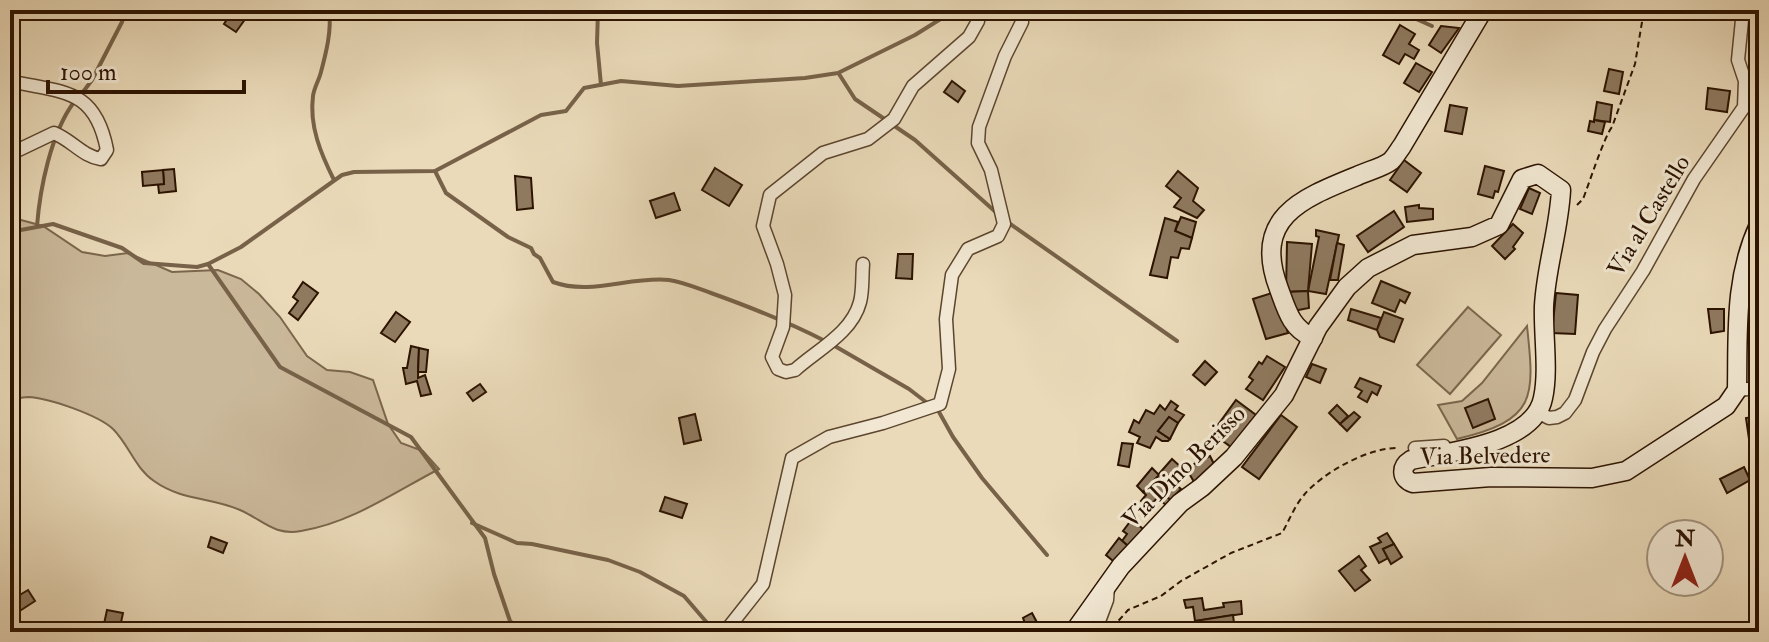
<svg xmlns="http://www.w3.org/2000/svg" width="1769" height="642" viewBox="0 0 1769 642" font-family="'IM FELL Double Pica',serif">
  <style>
    .green { fill: #cab89a; stroke: #7b664d; stroke-width: 2 }
    .lines { fill: none; stroke-linecap: round; stroke-linejoin: round }
    .stream { stroke: #776249; stroke-width: 4 }
    .building { fill: #8f7a60; stroke: #2c1300; stroke-width: 2 }
    .street-casing { stroke: #5c452e; stroke-width: 15 }
    .secondary-casing { stroke: #2c1300; stroke-width: 21 }
    .path { stroke: #2c1300; stroke-width: 2; stroke-dasharray: 6 4; stroke-linecap: butt }
    .street { stroke: #f1e7d2; stroke-width: 12 }
    .secondary { stroke: #f1e7d2; stroke-width: 18 }
    .labels { text-anchor: middle; dominant-baseline: central; stroke-width: 6; stroke-linejoin: round; paint-order: stroke }
    .street-label { font-size: 24px; fill: #2c1300; stroke: #f1e7d2 }
  </style>
  <rect width="100%" height="100%" fill="#eadab9"/>
  <filter id="stains"><feTurbulence type="fractalNoise" baseFrequency=".0025" numOctaves="4"/><feColorMatrix values="0 0 0 0 .2 0 0 0 0 .09 0 0 0 0 .02 0 0 0 .5 -.17"/></filter>
  <radialGradient id="worn" r=".72"><stop offset=".6" stop-color="#630" stop-opacity="0"/><stop offset="1" stop-color="#630" stop-opacity=".3"/></radialGradient>
  <g class="green">
    <path d="M 21,220 L 43,226 L 82,252 L 105,256 L 128,253 L 172,272 L 218,270 L 241,279 L 259,294 L 280,317 L 307,356 L 327,370 L 350,372 L 373,380 L 388,424 L 401,443 L 423,451 L 439,469 C 395,492 351,523 301,531 C 274,536 263,520 240,510 C 211,497 182,501 154,481 C 135,468 129,445 113,429 C 98,415 49,398 28,397 C 22,397 16,399 10,400 L 10,223 Z"/>
    <polygon points="1468,307 1501,335 1450,394 1417,365"/>
    <path d="M 1527,326 C 1535,399 1536,420 1457,439 L 1438,405 L 1462,401 L 1482,383 Z"/>
  </g>
  <g class="lines">
    <g class="stream">
      <path d="M 329,10 C 332,30 326,53 321,72 C 319,80 314,88 313,96 C 309,126 321,154 334,180"/>
      <polyline points="598,10 597,43 601,85"/>
      <polyline points="1174,10 1192,10"/>
      <polyline points="1396,10 1432,26"/>
      <polyline points="839,74 855,99 886,120"/>
      <polyline points="80,96 92,80 122,22 125,10"/>
      <polyline points="893,125 915,140 999,215"/>
      <path d="M 435,171 L 446,193 L 508,237 L 531,248 L 534,254 L 540,258 L 553,282 C 591,296 630,276 669,280 C 683,282 697,288 711,293 C 750,307 788,322 825,341"/>
      <polyline points="1006,221 1177,341"/>
      <path d="M 37,226 C 40,188 51,133 74,102"/>
      <polyline points="10,232 53,224 122,248 144,263 197,267 208,264 241,247 342,175 354,172 435,171 541,115 566,111 584,88 621,81 678,86 805,78 838,73 915,35 955,10"/>
      <polyline points="208,264 280,367 411,437 485,538 494,574 510,621 521,632"/>
      <polyline points="833,345 909,389 939,412 953,437 982,478 1047,555"/>
      <polyline points="472,523 517,543 532,544 608,560 640,572 684,596 715,632"/>
    </g>
  </g>
  <g class="building">
    <polygon points="233,10 251,11 236,32 224,24"/>
    <polygon points="1400,25 1415,34 1409,44 1419,50 1414,59 1405,54 1399,64 1383,55"/>
    <polygon points="1441,26 1459,28 1441,53 1429,45"/>
    <polygon points="1416,63 1432,72 1419,92 1404,83"/>
    <polygon points="1609,69 1623,72 1619,94 1604,91"/>
    <polygon points="952,81 965,91 958,102 944,92"/>
    <polygon points="1708,88 1730,91 1727,112 1706,109"/>
    <polygon points="1597,102 1612,105 1610,122 1594,120"/>
    <polygon points="1450,105 1467,108 1462,134 1445,131"/>
    <polygon points="1594,120 1605,122 1602,134 1588,131 1590,121 1594,122"/>
    <polygon points="1404,160 1421,173 1407,192 1390,180"/>
    <polygon points="1485,166 1504,171 1498,192 1495,191 1493,198 1478,194"/>
    <polygon points="715,168 742,185 729,206 702,190"/>
    <polygon points="174,169 176,191 159,193 158,184 164,184 163,170"/>
    <polygon points="163,170 164,184 143,186 142,172"/>
    <polygon points="1178,171 1198,188 1193,201 1204,210 1197,218 1174,207 1181,198 1166,186"/>
    <polygon points="515,176 531,178 533,208 517,210"/>
    <polygon points="1529,188 1540,193 1532,214 1520,209"/>
    <polygon points="674,193 680,210 656,218 650,201"/>
    <polygon points="1419,205 1419,208 1433,209 1433,219 1407,222 1405,207"/>
    <polygon points="1394,211 1404,227 1368,252 1357,236"/>
    <polygon points="1181,217 1196,222 1192,238 1175,231"/>
    <polygon points="1165,218 1178,222 1175,231 1192,238 1189,249 1181,248 1178,258 1171,257 1167,278 1150,275"/>
    <polygon points="1513,224 1523,233 1513,247 1515,249 1505,259 1492,246"/>
    <polygon points="1316,230 1339,235 1326,294 1308,291 1319,237 1316,236"/>
    <polygon points="1287,242 1312,244 1308,291 1286,292"/>
    <polygon points="1337,243 1344,245 1338,280 1330,280"/>
    <polygon points="898,254 913,254 912,279 896,278"/>
    <polygon points="1381,281 1410,293 1405,303 1400,300 1395,312 1372,303"/>
    <polygon points="303,282 318,293 298,320 289,313 298,301 293,297"/>
    <polygon points="1308,291 1309,308 1293,311 1286,292"/>
    <polygon points="1275,292 1288,333 1266,339 1253,299"/>
    <polygon points="1556,293 1578,295 1575,334 1552,333"/>
    <polygon points="1351,309 1381,318 1377,330 1348,320"/>
    <polygon points="1708,309 1724,309 1724,331 1711,333"/>
    <polygon points="396,312 410,322 395,342 381,333"/>
    <polygon points="1384,312 1403,319 1394,342 1380,337 1377,330"/>
    <polygon points="411,346 419,348 418,378 425,375 431,394 421,396 417,381 406,384 403,368 407,368"/>
    <polygon points="419,348 428,350 426,372 418,372"/>
    <polygon points="1267,356 1285,367 1263,400 1246,389 1253,380 1249,377 1259,362 1262,364"/>
    <polygon points="1205,361 1217,372 1205,385 1193,375"/>
    <polygon points="1312,364 1326,369 1320,383 1306,377"/>
    <polygon points="1360,378 1381,386 1377,395 1372,392 1367,402 1358,397 1362,391 1355,387"/>
    <polygon points="480,384 486,392 473,401 467,393"/>
    <polygon points="1488,399 1495,419 1473,428 1465,408"/>
    <polygon points="1236,400 1256,415 1231,447 1212,433"/>
    <polygon points="1171,401 1178,406 1175,410 1184,415 1178,423 1169,417 1158,431 1170,439 1168,441 1162,441 1156,437 1150,448 1137,443 1140,437 1129,432 1134,420 1139,423 1146,410 1154,414 1160,405 1165,410"/>
    <polygon points="1337,405 1348,416 1340,424 1329,413"/>
    <polygon points="1354,412 1360,417 1347,431 1340,424"/>
    <polygon points="695,414 701,440 684,444 679,418"/>
    <polygon points="1281,415 1297,427 1259,479 1242,467"/>
    <polygon points="1759,416 1759,437 1749,439 1746,418"/>
    <polygon points="1169,417 1178,423 1170,439 1158,431"/>
    <polygon points="1122,443 1133,444 1129,467 1118,465"/>
    <polygon points="1210,456 1217,470 1194,482 1186,468"/>
    <polygon points="1172,459 1182,468 1166,486 1169,488 1164,495 1171,500 1166,505 1157,498 1148,508 1141,501 1146,495 1143,492"/>
    <polygon points="1744,467 1750,480 1727,493 1720,479"/>
    <polygon points="1152,468 1159,475 1143,492 1137,486"/>
    <polygon points="1171,480 1181,489 1171,500 1164,495 1169,488 1166,486"/>
    <polygon points="665,497 687,504 682,518 660,511"/>
    <polygon points="1132,519 1144,530 1128,546 1122,541 1127,534 1123,531"/>
    <polygon points="1387,533 1394,544 1383,549 1388,558 1379,563 1370,547 1381,542 1378,538"/>
    <polygon points="211,537 227,543 223,553 208,547"/>
    <polygon points="1119,538 1128,546 1113,561 1106,555"/>
    <polygon points="1394,544 1402,557 1391,564 1383,549"/>
    <polygon points="1359,556 1366,566 1361,570 1370,580 1355,591 1339,571"/>
    <polygon points="28,590 35,601 15,614 10,601"/>
    <polygon points="1202,598 1204,610 1224,607 1223,603 1241,601 1242,614 1195,621 1193,607 1186,608 1184,600"/>
    <polygon points="107,610 123,613 120,627 104,624"/>
    <polygon points="1032,613 1041,630 1026,632 1023,627 1026,626 1023,618"/>
    <polygon points="1233,615 1234,623 1244,622 1245,632 1199,632 1198,624 1195,623 1195,621"/>
  </g>
  <g class="lines">
    <defs>
      <g id="street">
        <polyline points="859,10 871,10"/>
        <path d="M 10,81 C 62,93 95,87 107,150 L 101,159 C 82,156 73,141 54,133 L 10,154"/>
        <path d="M 863,264 C 862,276 863,291 860,302 C 852,333 817,350 795,370 L 786,372 L 778,369 L 772,357 L 783,327 L 785,295 L 777,264 L 763,226 L 770,195 L 823,153 L 868,139 L 894,119 L 913,86 L 969,37 L 978,21 L 974,10"/>
        <polyline points="1737,390 1759,388"/>
        <polyline points="1539,413 1549,418 1557,417 1565,413 1575,400 1593,352 1605,329 1643,271 1694,179 1744,107 1745,81 1738,60 1743,10"/>
        <polyline points="1415,448 1444,446"/>
        <polyline points="725,632 763,584 792,458 829,437 883,423 940,404 949,369 946,319 952,275 968,249 998,236 1004,224 991,170 978,143 979,127 1005,56 1022,22 1019,10"/>
        <polyline points="1095,632 1107,600 1108,587"/>
      </g>
      <g id="secondary">
        <path d="M 1313,338 C 1291,328 1287,311 1279,289 C 1252,218 1300,199 1357,176 C 1367,171 1382,168 1391,161 C 1395,157 1399,150 1402,146 L 1483,10"/>
        <path d="M 1074,632 L 1121,566 L 1180,503 L 1202,487 L 1234,457 L 1284,395 L 1318,327 L 1347,287 L 1368,268 L 1413,245 L 1472,237 L 1499,225 L 1522,179 L 1538,174 L 1561,190 C 1559,230 1546,267 1544,306 C 1543,335 1549,371 1543,398 C 1534,444 1449,452 1411,460 C 1400,467 1401,479 1413,483 L 1491,477 L 1592,478 L 1626,471 L 1726,406 L 1737,390 C 1738,332 1734,279 1759,225"/>
      </g>
    </defs>
    <use href="#street" class="street-casing"/>
    <use href="#secondary" class="secondary-casing"/>
    <g class="path">
      <path d="M 1577,205 L 1583,199 C 1589,184 1604,137 1612,127 L 1635,64 L 1644,10"/>
      <polyline points="1753,333 1759,327"/>
      <path d="M 1112,628 L 1128,610 L 1161,596 L 1181,581 L 1231,553 L 1282,533 C 1289,521 1295,505 1304,495 C 1322,473 1369,447 1398,448"/>
    </g>
    <use href="#street" class="street"/>
    <use href="#secondary" class="secondary"/>
  </g>
  <g class="labels">
    <g class="street-label">
      <text transform="translate(1649 216) rotate(-59)">Via al Castello</text>
      <text transform="translate(1485 456) rotate(-1)">Via Belvedere</text>
      <text transform="translate(1184 467) rotate(-45)">Via Dino Berisso</text>
    </g>
  </g>
  <rect width="1769" height="642" fill="none" stroke="#eadab9" stroke-width="40"/>
  <rect x="12" y="12" width="1745" height="618" fill="none" stroke="#2c1300" stroke-width="4"/>
  <rect x="20" y="20" width="1729" height="602" fill="none" stroke="#2c1300" stroke-width="2"/>
  <g transform="translate(1685 558)"><circle r="38" fill="#f1e7d2" stroke="#a2927e" stroke-width="2"/>
  <path d="M0-6L14 30L0 20L-14 30Z" fill="#8f2418"/>
  <text y="-12" font-size="22" font-weight="bold" text-anchor="middle" fill="#2c1300">N</text>
  </g>
  <path d="M48 80v12h196v-12" fill="none" stroke="#2c1300" stroke-width="4"/>
  <text x="60" y="80" font-size="24" fill="#2c1300" stroke="#f1e7d2" stroke-width="6" paint-order="stroke">100 m</text>
  <rect width="100%" height="100%" filter="url(#stains)"/>
  <rect width="100%" height="100%" fill="url(#worn)"/>
</svg>
